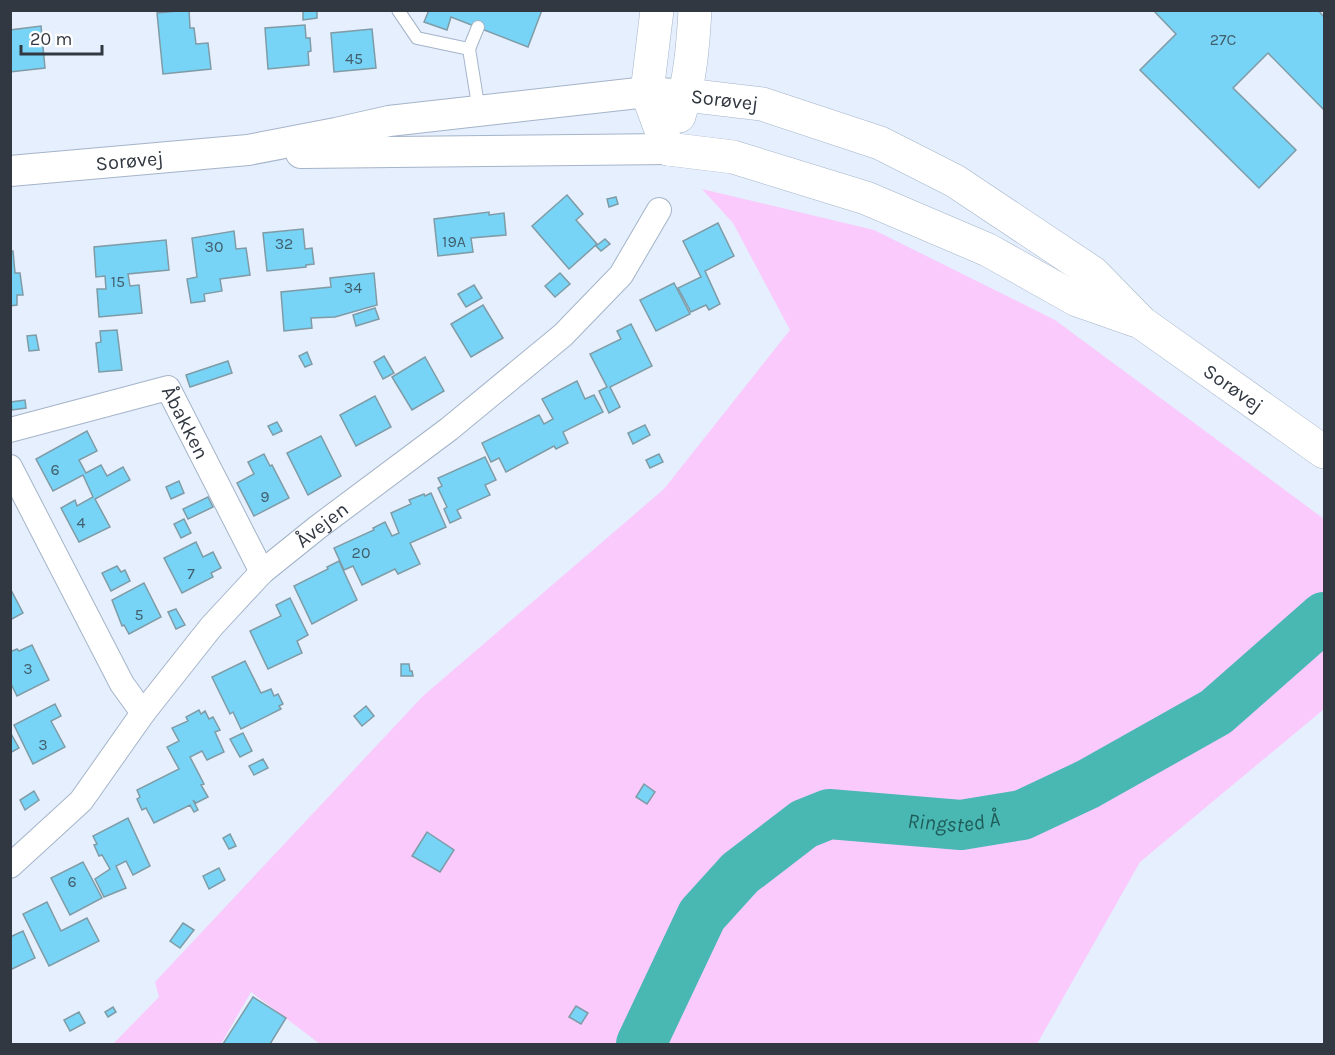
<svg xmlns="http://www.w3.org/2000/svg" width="1335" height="1055" viewBox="0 0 1335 1055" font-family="Karla,sans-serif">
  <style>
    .green { fill: #facafd }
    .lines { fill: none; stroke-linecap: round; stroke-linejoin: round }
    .river { stroke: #49b7b2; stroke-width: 50 }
    .building { fill: #77d4f6; stroke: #7f9ba6; stroke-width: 1.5 }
    .service-casing { stroke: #a4b4c9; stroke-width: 14 }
    .minor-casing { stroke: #a4b4c9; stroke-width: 26 }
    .tertiary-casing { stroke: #a4b4c9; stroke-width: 32 }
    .secondary-casing { stroke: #a4b4c9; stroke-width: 34 }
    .service { stroke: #fff; stroke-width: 12 }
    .minor { stroke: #fff; stroke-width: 24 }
    .tertiary { stroke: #fff; stroke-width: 30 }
    .secondary { stroke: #fff; stroke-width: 33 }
    .labels { text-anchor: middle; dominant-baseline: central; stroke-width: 4.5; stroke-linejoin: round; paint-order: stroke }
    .number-label { font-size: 16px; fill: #425f6e }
    .street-label { font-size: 20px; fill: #313841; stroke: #fff }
    .water-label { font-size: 21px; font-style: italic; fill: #1f5c59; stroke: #fff }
  </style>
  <rect width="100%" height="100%" fill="#e5effd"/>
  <polygon class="green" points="702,189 874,230 1055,320 1324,519 1324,709 1140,862 1037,1044 320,1044 251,992 221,1044 113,1044 159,997 155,982 423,696 664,489 790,330 733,223"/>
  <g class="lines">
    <path class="river" id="s1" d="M 641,1044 L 702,915 L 740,873 L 804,824 L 829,814 L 961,825 L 1022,815 L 1088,784 L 1216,712 L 1324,617"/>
  </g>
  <g class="building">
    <polygon points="189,10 190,28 194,28 196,44 208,43 211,69 163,74 157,13"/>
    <polygon points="303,10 317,10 317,18 303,20"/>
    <polygon points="429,10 542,10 528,47 451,17 447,30 424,22"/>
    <polygon points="1153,10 1318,10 1324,17 1324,110 1268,53 1233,88 1296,150 1259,188 1140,70 1176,34"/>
    <polygon points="305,25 306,38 310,38 311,51 308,52 309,65 268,69 265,28"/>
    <polygon points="41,26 45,68 10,72 10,30"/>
    <polygon points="372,29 376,68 334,72 331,33"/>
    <polygon points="567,195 583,214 576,220 597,244 569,269 532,226"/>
    <polygon points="616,197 618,204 609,207 607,199"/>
    <polygon points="489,212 489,215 504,213 506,235 471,238 473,252 438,256 434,219"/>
    <polygon points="718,223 734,256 705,271 720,304 709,310 706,305 691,312 678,288 701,277 683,241"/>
    <polygon points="303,229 305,249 312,248 314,264 306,265 306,267 267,271 263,233"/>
    <polygon points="234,231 236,249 246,248 250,275 220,279 222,291 204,294 205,301 191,303 187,279 197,277 192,238"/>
    <polygon points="605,239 610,244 601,251 596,246"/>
    <polygon points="166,240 169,270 128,274 130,286 139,285 142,313 99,317 97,289 106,289 105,276 96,277 94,247"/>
    <polygon points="10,251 13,251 15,273 20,273 23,295 17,295 17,305 10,306"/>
    <polygon points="374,273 377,305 335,317 311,318 312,328 284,331 281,292 331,287 330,278"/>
    <polygon points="560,273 570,284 555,297 545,286"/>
    <polygon points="674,283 690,314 656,331 640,300"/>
    <polygon points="474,285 482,298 466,307 458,294"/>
    <polygon points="483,305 503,338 471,357 451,324"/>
    <polygon points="375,308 379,319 356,326 353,315"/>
    <polygon points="631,324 652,366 610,387 620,407 609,413 599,391 607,387 590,354 621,339 617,331"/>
    <polygon points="117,330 122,370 99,372 96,343 101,342 100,331"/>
    <polygon points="36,335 39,350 29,351 27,336"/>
    <polygon points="307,352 312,364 305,367 299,356"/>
    <polygon points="384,356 394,373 383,379 374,362"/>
    <polygon points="425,357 444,391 412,410 392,377"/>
    <polygon points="228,361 232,373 190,387 186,375"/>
    <polygon points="577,381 585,399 594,395 603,412 563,432 568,443 556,449 554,446 506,472 499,458 491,462 482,443 539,415 544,424 553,419 542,399"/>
    <polygon points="375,396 391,427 356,446 340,415"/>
    <polygon points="25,400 26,408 12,410 11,402"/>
    <polygon points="277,422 282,431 273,435 268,426"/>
    <polygon points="645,425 650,435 633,444 628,433"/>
    <polygon points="87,431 97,451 79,460 86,473 101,465 107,476 123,467 130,480 95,499 110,527 79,542 61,508 75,500 77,506 93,497 83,475 53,491 36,459"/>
    <polygon points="321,436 341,476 308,495 287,453"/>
    <polygon points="264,454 270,466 272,465 289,498 254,516 237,483 254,474 248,462"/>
    <polygon points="659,454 663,462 650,468 646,460"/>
    <polygon points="485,457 496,480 485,485 490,495 457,510 461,518 450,523 444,509 447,507 438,488 442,486 438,478"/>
    <polygon points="179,481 184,493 171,499 166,487"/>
    <polygon points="431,493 446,527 410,543 420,564 398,574 395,569 362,585 353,566 344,570 334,548 374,530 373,528 385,522 392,536 399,533 391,513 411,504 409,500 424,494 425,496"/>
    <polygon points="208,497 213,507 188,519 183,509"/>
    <polygon points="184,519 191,533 181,538 174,524"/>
    <polygon points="196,542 203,557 213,552 221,568 211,573 213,577 182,593 164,558"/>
    <polygon points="339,561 357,600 312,624 294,586 328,569 327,567"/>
    <polygon points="117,566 121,572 125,570 130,581 111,591 102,573"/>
    <polygon points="144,583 161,617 129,634 124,625 122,626 112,600"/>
    <polygon points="10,588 23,613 10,620"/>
    <polygon points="290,598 308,635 297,641 302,653 268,669 250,631 281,616 276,605"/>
    <polygon points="176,609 185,625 176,629 168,612"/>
    <polygon points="32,645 49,680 17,696 10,682 10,652 17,649 19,651"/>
    <polygon points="245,661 261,693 271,689 274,696 278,694 283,704 279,706 281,709 241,729 233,712 230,714 212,677"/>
    <polygon points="401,664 409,664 410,671 412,671 413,676 401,676"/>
    <polygon points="55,704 61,716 51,721 65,747 33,764 14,725"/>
    <polygon points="366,706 374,716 362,726 354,716"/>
    <polygon points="199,710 201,714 205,711 209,719 213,717 220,730 215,732 224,752 207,760 202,751 190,757 204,784 201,785 208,797 196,803 193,800 198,810 194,812 190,805 154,823 146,808 142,810 137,799 140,797 137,790 179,769 167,747 179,741 172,728 188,721 186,717"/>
    <polygon points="10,732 19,748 10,753"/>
    <polygon points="243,733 252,751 240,757 230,739"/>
    <polygon points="263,759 268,768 254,775 249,766"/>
    <polygon points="644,784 655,792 647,804 636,797"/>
    <polygon points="34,791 39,800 25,810 20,800"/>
    <polygon points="128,818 150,866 133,875 126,861 116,866 126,888 104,897 95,879 110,869 102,855 99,856 94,845 97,844 93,836"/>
    <polygon points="427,832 454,850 440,872 412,856"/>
    <polygon points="230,834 236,846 229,849 223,838"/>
    <polygon points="83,862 102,898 70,915 51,878"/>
    <polygon points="219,868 225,880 209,889 203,876"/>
    <polygon points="47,902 61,931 87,918 99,941 49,966 23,914"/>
    <polygon points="183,923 194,930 180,948 170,941"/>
    <polygon points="23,931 35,958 10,970 10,937"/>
    <polygon points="253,997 286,1018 270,1044 223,1044"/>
    <polygon points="576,1006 588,1013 581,1024 569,1017"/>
    <polygon points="113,1007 116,1012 108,1017 105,1012"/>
    <polygon points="79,1012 85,1023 70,1031 64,1020"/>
  </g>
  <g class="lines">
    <defs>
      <g id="service">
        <polyline points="398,10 417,38 469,49 479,111"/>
        <polyline points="469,49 478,27"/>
      </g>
      <g id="minor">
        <path id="s2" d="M 10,430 L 168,388 L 262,572"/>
        <polyline points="10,467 122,684 143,713"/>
        <path id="s3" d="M 10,866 L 81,801 L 143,713 L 211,627 L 262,572 L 318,527 L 449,429 L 563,335 L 621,275 L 659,210"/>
      </g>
      <g id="tertiary">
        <polyline points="301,153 668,149"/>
        <path id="s4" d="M 10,171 L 248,150 L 336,133 L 389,121 L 647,92 L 686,95"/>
      </g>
      <g id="secondary">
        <polyline points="657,10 647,92 668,149"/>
        <path id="s5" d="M 686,95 L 762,104 L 880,143 L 955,181 L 1093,273 L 1142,323 L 1324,452"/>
        <path d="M 679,116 C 690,82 693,46 695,10"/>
        <polyline points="668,149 733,157 866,198 988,250 1077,300 1134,320"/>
      </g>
    </defs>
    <use href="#service" class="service-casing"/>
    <use href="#minor" class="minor-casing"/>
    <use href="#tertiary" class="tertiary-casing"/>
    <use href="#secondary" class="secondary-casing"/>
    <use href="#service" class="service"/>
    <use href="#minor" class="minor"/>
    <use href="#tertiary" class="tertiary"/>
    <use href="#secondary" class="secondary"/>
  </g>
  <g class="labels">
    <g class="number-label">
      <text x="1223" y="39">27C</text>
      <text x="354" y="58">45</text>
      <text x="454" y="241">19A</text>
      <text x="284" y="243">32</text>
      <text x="214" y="246">30</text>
      <text x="118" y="281">15</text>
      <text x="353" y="287">34</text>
      <text x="55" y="469">6</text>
      <text x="265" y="496">9</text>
      <text x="81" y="522">4</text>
      <text x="361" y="552">20</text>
      <text x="191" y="573">7</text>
      <text x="139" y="614">5</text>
      <text x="28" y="668">3</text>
      <text x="43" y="744">3</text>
      <text x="72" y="881">6</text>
    </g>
    <g class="street-label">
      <text stroke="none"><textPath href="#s5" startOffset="39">Sorøvej</textPath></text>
      <text stroke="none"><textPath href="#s4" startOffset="120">Sorøvej</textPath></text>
      <text stroke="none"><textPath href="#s5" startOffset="633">Sorøvej</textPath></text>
      <text stroke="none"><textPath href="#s2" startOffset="202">Åbakken</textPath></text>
      <text stroke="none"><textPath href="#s3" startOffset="465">Åvejen</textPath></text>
    </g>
    <g class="water-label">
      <text stroke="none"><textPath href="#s1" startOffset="432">Ringsted Å</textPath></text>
    </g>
  </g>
  <rect width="1335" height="1055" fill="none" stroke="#313841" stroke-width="24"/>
  <path d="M21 45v9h81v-9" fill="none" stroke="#313841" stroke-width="3"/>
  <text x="30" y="45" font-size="18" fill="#313841" stroke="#ffffff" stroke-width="4.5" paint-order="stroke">20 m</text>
</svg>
